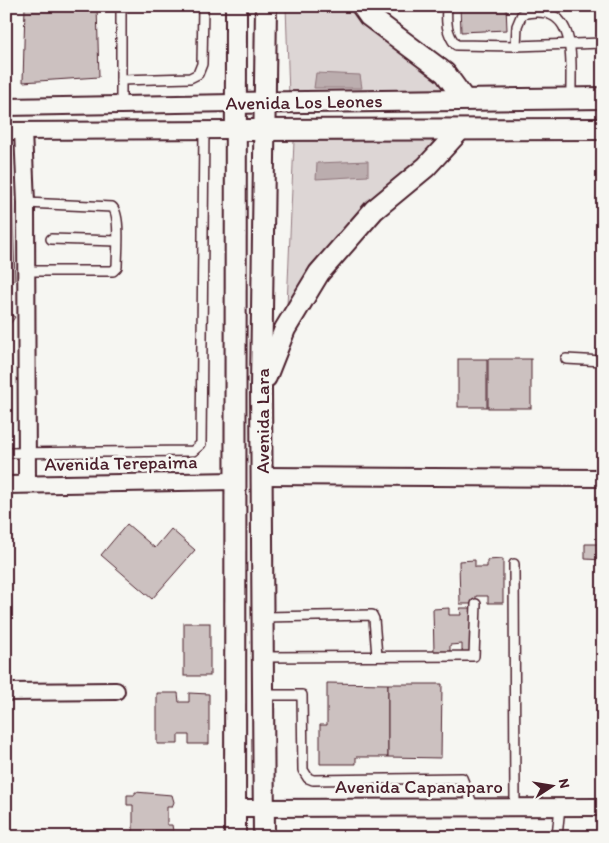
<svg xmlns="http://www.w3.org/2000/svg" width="609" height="843" viewBox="0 0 609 843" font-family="Itim,sans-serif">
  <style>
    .green { fill: #ddd6d5; stroke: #947a80 }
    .water { fill: #bbadae; stroke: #8e747a }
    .building { fill: #ccc1c0; stroke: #4a1f2b }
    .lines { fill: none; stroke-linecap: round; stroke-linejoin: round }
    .service-casing { stroke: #4a1f2b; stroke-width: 12 }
    .minor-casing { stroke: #4a1f2b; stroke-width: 20 }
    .tertiary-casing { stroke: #4a1f2b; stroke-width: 24 }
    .service { stroke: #f6f6f2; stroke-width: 9 }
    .minor { stroke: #f6f6f2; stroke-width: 16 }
    .tertiary { stroke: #f6f6f2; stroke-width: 20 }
    .labels { text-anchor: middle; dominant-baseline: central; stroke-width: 5; stroke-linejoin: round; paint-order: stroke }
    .street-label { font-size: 19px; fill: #4a1f2b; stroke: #f6f6f2 }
  </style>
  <rect width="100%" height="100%" fill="#f6f6f2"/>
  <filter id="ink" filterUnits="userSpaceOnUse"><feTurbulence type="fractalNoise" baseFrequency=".02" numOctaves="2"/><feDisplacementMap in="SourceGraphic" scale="10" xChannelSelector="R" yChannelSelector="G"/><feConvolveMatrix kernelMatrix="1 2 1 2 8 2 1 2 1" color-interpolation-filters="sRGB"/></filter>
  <g filter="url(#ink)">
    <g class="green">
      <polygon points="286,6 351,6 451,90 289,96"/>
      <polygon points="444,140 351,220 287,306 294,141"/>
    </g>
    <g class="water">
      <polygon points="316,73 360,75 362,88 314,88"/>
      <polygon points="368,161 368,176 316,179 317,163"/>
    </g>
    <g class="building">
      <polygon points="25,6 97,6 99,77 23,82"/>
      <polygon points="460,6 506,6 507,30 461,32"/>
      <polygon points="6,157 11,157 15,280 6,280"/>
      <polygon points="6,312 15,317 6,330"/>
      <polygon points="6,350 8,350 7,416 6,415"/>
      <rect x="458" y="359" width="29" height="48"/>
      <rect x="488" y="359" width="43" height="49"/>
      <polygon points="127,524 155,548 171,529 195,550 152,599 101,555"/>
      <polygon points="585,544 603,544 603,560 585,559"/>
      <polygon points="503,559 503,603 488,603 488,596 476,596 476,604 460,604 459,561 475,560 475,567 487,567 487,560"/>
      <polygon points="449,608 449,615 461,615 460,608 476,608 477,651 462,652 462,644 450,645 450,652 434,652 433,609"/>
      <rect x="184" y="623" width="26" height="53"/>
      <polygon points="327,683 388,684 388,757 356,757 356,764 320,764 320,725 327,725"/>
      <polygon points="388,684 442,684 441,758 388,757"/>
      <polygon points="601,684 603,684 603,728 602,728"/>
      <polygon points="157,693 178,693 179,702 189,702 189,693 209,694 209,744 189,744 189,735 178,735 178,744 157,744"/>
      <polygon points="135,792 172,795 174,802 172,807 167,807 167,825 172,825 174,837 133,837 133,805 127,805 127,795 135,795"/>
    </g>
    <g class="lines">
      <defs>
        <g id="service">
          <polyline points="121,6 121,106"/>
          <path d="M 447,6 C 446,21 446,33 456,45 L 516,46 L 603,43"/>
          <path d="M 516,46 L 517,26 L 522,14 C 580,0 570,62 571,98"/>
          <polyline points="121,80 190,78 198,74 202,64 203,6"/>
          <polyline points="51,239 117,241"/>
          <path d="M 26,271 L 113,271 L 117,267 C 117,254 121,214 112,207 L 26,203"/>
          <polyline points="566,359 603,361"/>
          <polyline points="6,453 193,451 201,444 204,130"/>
          <polyline points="514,564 515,806"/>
          <polyline points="263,617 372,615 374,619 377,656"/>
          <polyline points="263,657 474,656 476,604"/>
          <polyline points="262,695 302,695 303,770 308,778 313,780 462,778 473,806"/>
          <polyline points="557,837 560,806"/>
        </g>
        <g id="minor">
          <polyline points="6,107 234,103"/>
          <polyline points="6,131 234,130"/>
          <polyline points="23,131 26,203 27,484"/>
          <polyline points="262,476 603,478"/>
          <polyline points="6,485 236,481"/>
          <polyline points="6,692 116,691"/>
          <polyline points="235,808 603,807"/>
        </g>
        <g id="tertiary">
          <polyline points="362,6 369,16 445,73 464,99"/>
          <polyline points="234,103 603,98"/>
          <polyline points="234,130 603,129"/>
          <polyline points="266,377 285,329 319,273 374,210 426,167 460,130"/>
          <polyline points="235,837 236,6"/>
          <polyline points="264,837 261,388 266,6"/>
        </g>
      </defs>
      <use href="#service" class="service-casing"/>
      <use href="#minor" class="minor-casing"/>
      <use href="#tertiary" class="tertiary-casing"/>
      <use href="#service" class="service"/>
      <use href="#minor" class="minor"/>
      <use href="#tertiary" class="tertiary"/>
    </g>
  </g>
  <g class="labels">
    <g class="street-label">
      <text transform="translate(304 102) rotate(-1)">Avenida Los Leones</text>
      <text transform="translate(262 421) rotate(-90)">Avenida Lara</text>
      <text transform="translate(121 463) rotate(-1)">Avenida Terepaima</text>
      <text x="419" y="786">Avenida Capanaparo</text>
    </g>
  </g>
  <rect width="609" height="843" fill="none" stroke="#f6f6f2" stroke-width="25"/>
  <rect x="12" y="12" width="584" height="818" fill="none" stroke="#4a1f2b" stroke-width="2" filter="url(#ink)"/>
  <g transform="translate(552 786) rotate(78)" stroke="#f6f6f2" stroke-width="4" paint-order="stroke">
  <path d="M0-4L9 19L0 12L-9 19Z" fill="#4a1f2b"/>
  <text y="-8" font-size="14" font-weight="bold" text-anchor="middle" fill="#4a1f2b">N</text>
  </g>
</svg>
